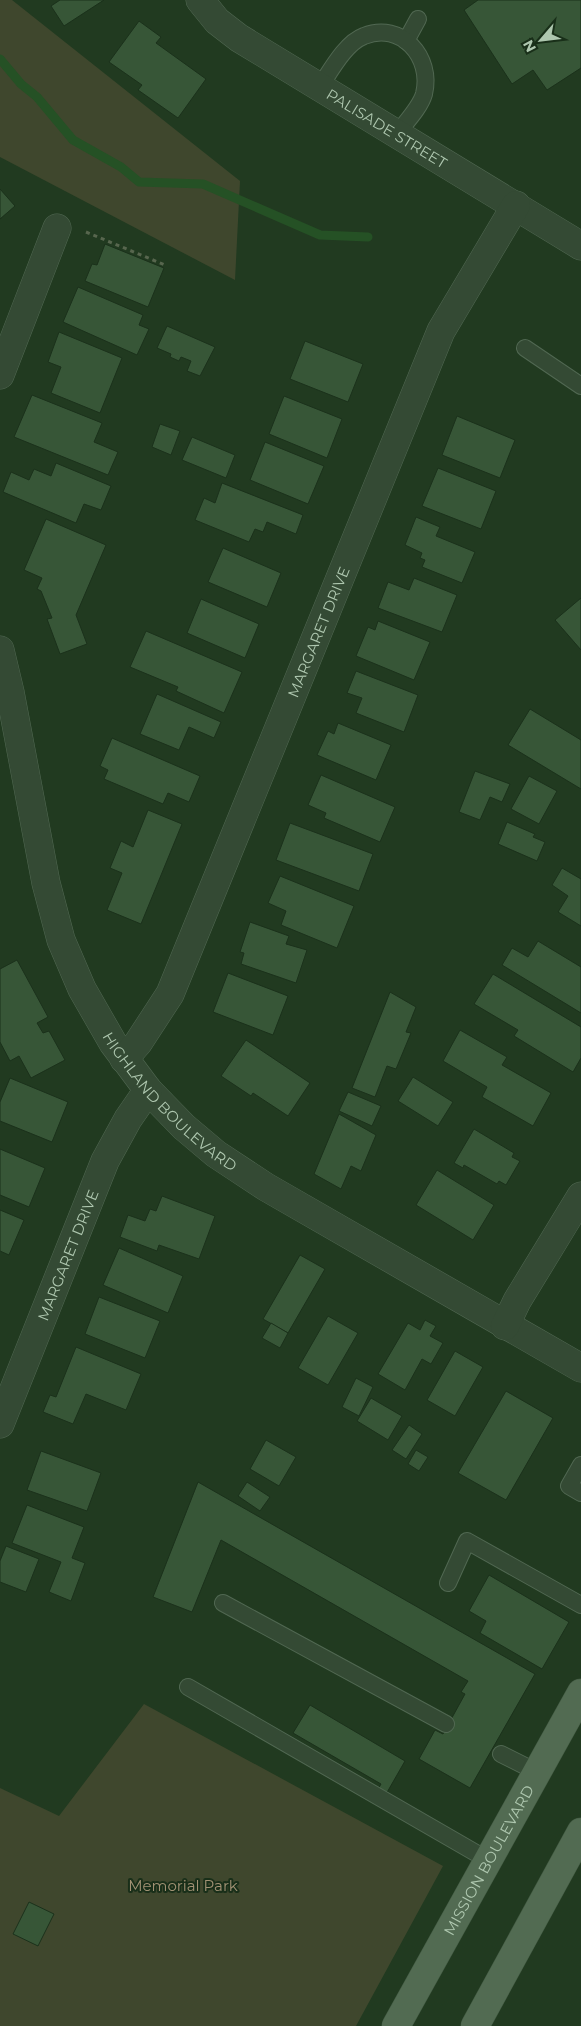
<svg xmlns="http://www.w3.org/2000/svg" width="581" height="2026" viewBox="0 0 581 2026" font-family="Montserrat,sans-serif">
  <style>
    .green { fill: #3f472d }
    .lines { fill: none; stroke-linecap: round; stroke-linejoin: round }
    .stream { stroke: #255125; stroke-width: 9 }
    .building { fill: #375637; stroke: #1b311b }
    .lane-casing { stroke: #516852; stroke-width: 18 }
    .street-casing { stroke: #516852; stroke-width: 29 }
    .primary-casing { stroke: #405740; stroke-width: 29 }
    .path { stroke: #57664e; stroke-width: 3; stroke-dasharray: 4 4; stroke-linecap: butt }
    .lane { stroke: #344a34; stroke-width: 16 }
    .street { stroke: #344a34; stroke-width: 28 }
    .primary { stroke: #526b52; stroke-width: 28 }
    .labels { text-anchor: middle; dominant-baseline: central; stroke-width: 4; stroke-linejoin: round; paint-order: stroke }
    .street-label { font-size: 15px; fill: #aec7af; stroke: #192f19 }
    .park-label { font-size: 15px; fill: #a29274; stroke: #192f19 }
  </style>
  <rect width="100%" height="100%" fill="#213a20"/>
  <g class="green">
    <polygon points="0,0 12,0 240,181 235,280 0,157"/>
    <polygon points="144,1704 443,1866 356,2026 0,2026 0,1788 59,1816"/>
  </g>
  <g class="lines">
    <polyline class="stream" points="0,59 21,84 37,97 73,140 121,167 139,182 203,184 320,235 368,237"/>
  </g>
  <g class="building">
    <polygon points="60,0 104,0 64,26 51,6"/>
    <polygon points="478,0 581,0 581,68 547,90 533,70 512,84 464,10"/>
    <polygon points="139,21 161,37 156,43 206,79 178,118 138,90 142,85 109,62"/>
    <polygon points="0,189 15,206 0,219"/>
    <polygon points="105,244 164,268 148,307 85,281 92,264 97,265"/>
    <polygon points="78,287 143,315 139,325 149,329 137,355 63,322"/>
    <polygon points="167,326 215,347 200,376 187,371 191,361 181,357 179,361 170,357 171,354 157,348"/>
    <polygon points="59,332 122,358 100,413 51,393 61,367 48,362"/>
    <polygon points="305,341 363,364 348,402 290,379"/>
    <polygon points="32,395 102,423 94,442 118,452 108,475 14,437"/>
    <polygon points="284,396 342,419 327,458 269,434"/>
    <polygon points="457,416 515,440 500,478 442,455"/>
    <polygon points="160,424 180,431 171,455 152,447"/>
    <polygon points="192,437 235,455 226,478 182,460"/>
    <polygon points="265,442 324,466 308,504 250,480"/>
    <polygon points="56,463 111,486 101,510 84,504 76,523 3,492 11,472 29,480 34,469 51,476"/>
    <polygon points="438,468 496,491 481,529 422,506"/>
    <polygon points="222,483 303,515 296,534 267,522 263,532 255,529 249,542 195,520 204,498 215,503"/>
    <polygon points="416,517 440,527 436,536 475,552 462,583 422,567 425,560 420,558 422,553 405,545"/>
    <polygon points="46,519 106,545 76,615 87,644 60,654 47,619 52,618 41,591 37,589 42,578 24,570"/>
    <polygon points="223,548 281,573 267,607 208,582"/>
    <polygon points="414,578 457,595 442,632 378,608 388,582 409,590"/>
    <polygon points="581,598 581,650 555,620"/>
    <polygon points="201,599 259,624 245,658 187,633"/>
    <polygon points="378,621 430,642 414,680 356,656 368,627 375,630"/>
    <polygon points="146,631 242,672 224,713 176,691 178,687 130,667"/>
    <polygon points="356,671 418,695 404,732 356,713 362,698 347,693"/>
    <polygon points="157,694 221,722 214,738 189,727 179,750 140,734"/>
    <polygon points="530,709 581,740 581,789 508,745"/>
    <polygon points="338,723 391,745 376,780 317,755 328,731 334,734"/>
    <polygon points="112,738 200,776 189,802 168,793 163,804 104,779 108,770 100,766"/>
    <polygon points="475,771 510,784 502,802 490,797 480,820 459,812"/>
    <polygon points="321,775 395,807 380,842 324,818 326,813 308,805"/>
    <polygon points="529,776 557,791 539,824 511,809"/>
    <polygon points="148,810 182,824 141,924 107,910 122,873 110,868 121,841 133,847"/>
    <polygon points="507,822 535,834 533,837 545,842 537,861 498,844"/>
    <polygon points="290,823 373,854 359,891 276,860"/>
    <polygon points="562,868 581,879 581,926 558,912 568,896 552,885"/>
    <polygon points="280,876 354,906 337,948 281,925 286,911 268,903"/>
    <polygon points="250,922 289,936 286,944 307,950 296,983 241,964 244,953 240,952"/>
    <polygon points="538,941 581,967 581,1013 502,965 512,948 528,957"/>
    <polygon points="17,960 48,1017 37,1023 43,1033 49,1031 65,1060 31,1078 19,1056 10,1061 0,1042 0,969"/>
    <polygon points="228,973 288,996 273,1035 213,1012"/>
    <polygon points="493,974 581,1027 581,1058 573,1072 514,1036 518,1030 474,1004"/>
    <polygon points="390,992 416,1007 406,1032 411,1033 396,1069 387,1066 375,1097 352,1088"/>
    <polygon points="460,1030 507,1057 502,1065 551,1093 533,1126 482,1097 487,1087 443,1061"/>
    <polygon points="246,1040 310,1083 288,1116 253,1093 251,1096 221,1076"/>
    <polygon points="413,1077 453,1102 438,1126 398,1101"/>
    <polygon points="10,1078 68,1102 52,1142 0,1121 0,1102"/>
    <polygon points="348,1092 381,1106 372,1126 339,1111"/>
    <polygon points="339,1114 376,1135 361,1171 351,1166 341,1189 314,1174"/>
    <polygon points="474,1129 514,1153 512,1157 520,1161 506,1185 499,1181 497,1184 464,1165 463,1168 454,1163"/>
    <polygon points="0,1149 45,1168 29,1207 0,1195"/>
    <polygon points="437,1170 494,1205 473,1240 416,1205"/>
    <polygon points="162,1196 215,1216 199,1259 159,1245 157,1251 120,1237 128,1215 145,1221 150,1209 156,1211"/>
    <polygon points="0,1210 24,1220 9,1255 0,1251"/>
    <polygon points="119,1248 183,1276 168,1313 103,1285"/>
    <polygon points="300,1255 325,1269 288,1333 263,1319"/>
    <polygon points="99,1297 160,1321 145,1358 85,1334"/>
    <polygon points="328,1316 358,1333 328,1385 298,1368"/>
    <polygon points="425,1320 436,1326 430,1336 443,1343 431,1364 422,1359 405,1390 378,1374 408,1323 420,1330"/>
    <polygon points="271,1323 288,1333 280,1348 262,1338"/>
    <polygon points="76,1347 141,1374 126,1410 86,1394 73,1424 43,1412 50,1395 56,1397"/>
    <polygon points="455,1351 483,1367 455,1416 427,1400"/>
    <polygon points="356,1378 373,1387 359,1416 342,1407"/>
    <polygon points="506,1391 553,1418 506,1500 458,1473"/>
    <polygon points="371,1398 402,1416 388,1440 357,1421"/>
    <polygon points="409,1425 422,1434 406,1459 392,1450"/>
    <polygon points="266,1440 296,1457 279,1486 250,1469"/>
    <polygon points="416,1450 428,1457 419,1471 408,1464"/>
    <polygon points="41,1451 101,1473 87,1511 27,1490"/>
    <polygon points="198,1482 535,1674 470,1788 419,1759 435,1730 443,1734 465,1694 461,1692 468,1681 221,1540 192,1612 153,1597"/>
    <polygon points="247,1482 270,1497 260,1511 238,1496"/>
    <polygon points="27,1505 84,1527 72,1558 85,1563 71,1601 49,1592 61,1562 12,1543"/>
    <polygon points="6,1546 39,1559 26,1592 0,1582 0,1561"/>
    <polygon points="489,1575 569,1622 542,1669 480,1633 486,1621 469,1611"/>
    <polygon points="310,1705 405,1761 385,1796 377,1791 381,1784 293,1733"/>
    <polygon points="29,1902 54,1914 38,1946 13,1934"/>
  </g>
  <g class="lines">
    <defs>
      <g id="lane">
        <polyline points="406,41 418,19"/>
        <path d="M 319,88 C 330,72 345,43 364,36 C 401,21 433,57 424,94 C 420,108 405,123 396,135"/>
        <polyline points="525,348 581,386"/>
        <polyline points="581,1465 569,1486 581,1493"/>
        <polyline points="448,1583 467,1541 581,1605"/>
        <polyline points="223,1603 446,1724"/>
        <polyline points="188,1687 488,1860"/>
        <polyline points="501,1754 537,1772"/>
      </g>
      <g id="street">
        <path id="s1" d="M 200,0 L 217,21 L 239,38 L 581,246"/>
        <polyline points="0,375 57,228"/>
        <path id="s2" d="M 0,650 L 10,692 L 46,883 L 61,940 L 82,989 L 113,1043 L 148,1090 L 184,1127 L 216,1154 L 266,1187 L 581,1368"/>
        <path id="s3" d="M 124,1059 L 138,1043 L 170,994 L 441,331 L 516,205"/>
        <polyline points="505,1326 517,1301 581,1196"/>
        <path id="s4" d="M 0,1424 L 105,1161 L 128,1119 L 148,1090"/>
      </g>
      <g id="primary">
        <path id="s5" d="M 396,2026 L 581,1693"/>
        <polyline points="475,2026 581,1832"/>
      </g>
    </defs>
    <use href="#lane" class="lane-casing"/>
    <use href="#street" class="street-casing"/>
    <use href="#primary" class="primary-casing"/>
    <polyline class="path" points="86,232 165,265"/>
    <use href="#lane" class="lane"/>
    <use href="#street" class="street"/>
    <use href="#primary" class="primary"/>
  </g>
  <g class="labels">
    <g class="street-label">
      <text stroke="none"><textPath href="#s1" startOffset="228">PALISADE STREET</textPath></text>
      <text stroke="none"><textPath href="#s3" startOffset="471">MARGARET DRIVE</textPath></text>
      <text stroke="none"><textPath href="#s2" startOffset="494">HIGHLAND BOULEVARD</textPath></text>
      <text stroke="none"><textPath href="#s4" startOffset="182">MARGARET DRIVE</textPath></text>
      <text stroke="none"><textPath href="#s5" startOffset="190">MISSION BOULEVARD</textPath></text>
    </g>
    <g class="park-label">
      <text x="183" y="1885">Memorial Park</text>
    </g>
  </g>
  <g transform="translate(541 40) rotate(242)" stroke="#192f19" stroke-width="4" paint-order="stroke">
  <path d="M0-4L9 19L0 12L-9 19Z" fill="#aec7af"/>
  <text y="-8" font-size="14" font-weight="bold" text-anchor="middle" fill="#aec7af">N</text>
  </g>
</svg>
